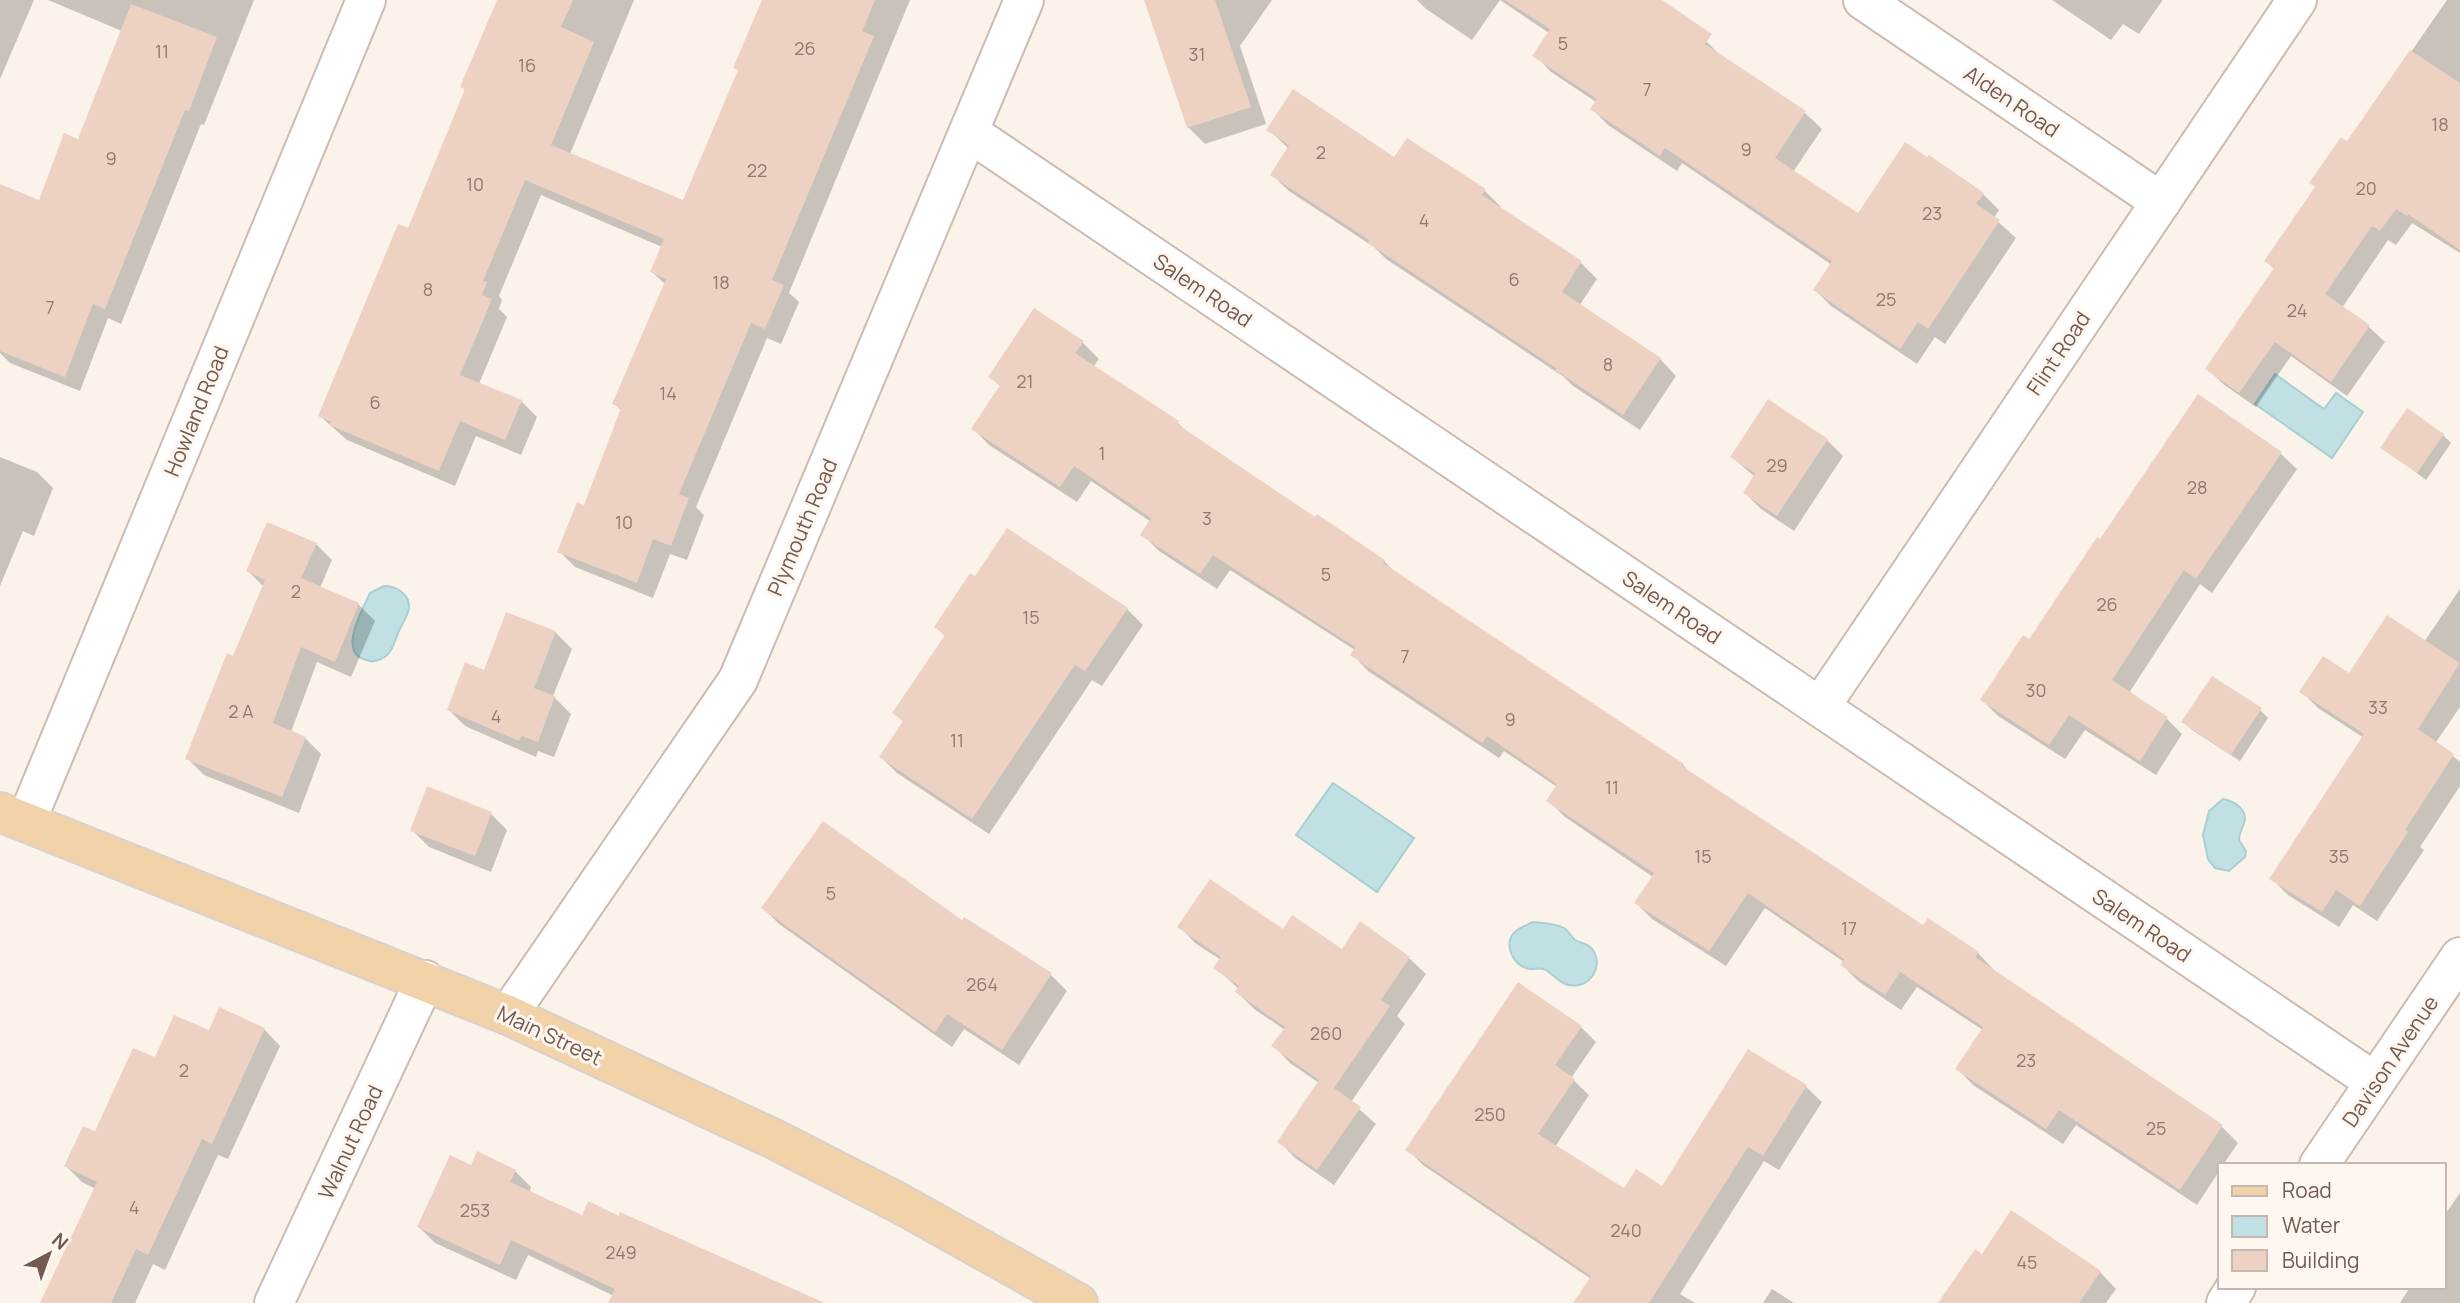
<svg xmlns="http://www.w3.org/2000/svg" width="2460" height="1303" viewBox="0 0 2460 1303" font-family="Manrope,sans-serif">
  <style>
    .water { fill: #c0e0e3; stroke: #a7d0d3; stroke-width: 2 }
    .shadow { fill: #0003 }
    .building { fill: #edd2c4 }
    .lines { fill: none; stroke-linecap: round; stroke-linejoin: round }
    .minor-casing { stroke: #ccbbb1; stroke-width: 42 }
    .major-casing { stroke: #d8d1ce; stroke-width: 42 }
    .minor { stroke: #fff; stroke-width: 38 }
    .major { stroke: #f2d2a9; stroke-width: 38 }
    .labels { text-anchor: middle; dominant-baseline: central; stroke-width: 6; stroke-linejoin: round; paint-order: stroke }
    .number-label { font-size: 18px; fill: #92786d }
    .street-label { font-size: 21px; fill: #735a50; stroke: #fdf7f0 }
  </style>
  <rect width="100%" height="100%" fill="#fbf3ea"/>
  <g class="water">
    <polygon points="2275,374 2324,409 2336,393 2363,412 2332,458 2255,404"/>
    <path d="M 384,586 C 396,586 410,594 409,608 C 408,616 401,626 398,633 C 396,639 393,648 389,653 C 385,658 377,662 370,661 C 335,656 362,611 370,593 Z"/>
    <polygon points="1333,783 1414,838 1377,892 1296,835"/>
    <path d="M 2223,799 C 2234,801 2249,810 2244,823 C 2242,830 2239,832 2239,840 L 2246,851 L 2245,857 L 2229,871 L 2215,868 L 2208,859 L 2203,835 L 2209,811 Z"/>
    <path d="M 1533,922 C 1543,923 1555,923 1564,928 C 1569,931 1571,937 1575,940 C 1580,943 1586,943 1590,947 C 1603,959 1596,981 1579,985 C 1563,988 1558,978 1546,970 C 1539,966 1533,971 1526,968 C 1514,964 1506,949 1511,937 C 1515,929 1525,926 1533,922 Z"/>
  </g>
  <g class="shadow">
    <polygon points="0,0 34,0 0,79"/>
    <polygon points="48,0 254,0 204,125 201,124 121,324 108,318 80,391 10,363 0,353 0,186 40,202 79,141 122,31"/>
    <polygon points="517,0 634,0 570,154 684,203 740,72 735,67 779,0 910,0 789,293 799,302 781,344 767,338 696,507 704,515 687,560 670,554 653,598 575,567 559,551 585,508 622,411 614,403 666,285 652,272 662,247 541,195 499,296 502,300 499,309 507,317 479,384 521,401 537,417 521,455 476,436 455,486 347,440 320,416 409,230 466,91 462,87"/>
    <polygon points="1146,0 1272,0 1240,46 1266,124 1205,144 1188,127"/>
    <polygon points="1417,0 1500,0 1472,40 1426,9"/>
    <polygon points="1500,0 1645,0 1706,41 1724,59 1805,113 1822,129 1793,172 1858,215 1983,194 1999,210 1994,218 2016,238 1945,344 1935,337 1917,364 1831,306 1815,290 1832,265 1682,163 1677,171 1608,125 1592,109 1596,102 1551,72 1535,55 1549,33"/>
    <polygon points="2052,0 2162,0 2162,1 2139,34 2123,24 2111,40"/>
    <polygon points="2447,0 2460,0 2460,253 2412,223 2396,245 2388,240 2342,308 2369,327 2385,342 2347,396 2291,356 2256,407 2223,384 2208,369 2275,270 2266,261"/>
    <polygon points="1269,130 1395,160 1485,191 1501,207 1500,209 1581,263 1597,279 1579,306 1660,359 1676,376 1640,430 1573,386 1564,377 1386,259 1374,247 1289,191 1272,175 1289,149"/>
    <polygon points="1082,342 1099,359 1093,367 1178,423 1190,435 1315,519 1384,561 1397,574 1683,765 1693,776 1924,927 1978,953 1994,970 1993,972 2222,1127 2238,1143 2223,1165 2220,1165 2220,1170 2197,1205 2076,1125 2063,1144 1973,1085 1957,1068 1983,1030 1917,987 1901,1010 1858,981 1842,965 1844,962 1765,908 1726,966 1652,919 1636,903 1653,877 1565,817 1548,800 1557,787 1504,751 1499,758 1368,671 1352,654 1355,650 1230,570 1217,589 1159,551 1142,534 1151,522 1091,481 1077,502 989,445 973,428 1001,387 990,376"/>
    <polygon points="2199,396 2281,454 2297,469 2212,593 2200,584 2129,693 2167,719 2182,734 2156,775 2085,730 2065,759 1998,716 1982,700 2030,642"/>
    <polygon points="2443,435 2451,443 2426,480 2382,447"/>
    <polygon points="1827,440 1843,456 1794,531 1761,509 1745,493 1755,477 1732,457"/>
    <polygon points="0,457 37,472 53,488 34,536 23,531 0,586"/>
    <polygon points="316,544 332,560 320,588 358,604 375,621 351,677 317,662 291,732 305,738 321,754 299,813 204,775 187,758 264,587 248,571"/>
    <polygon points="976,578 1127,609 1143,625 1102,686 1092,680 989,834 897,773 881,757 904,722 895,713 946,637 936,627"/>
    <polygon points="2460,589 2460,707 2436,742 2460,762 2460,786 2420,847 2424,850 2377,921 2353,905 2339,927 2288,895 2272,879 2364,738 2318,708 2302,692 2350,675 2424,642"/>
    <polygon points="555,632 572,649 553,696 571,714 554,757 538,751 536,757 465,726 449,710 485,672"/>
    <polygon points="2260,710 2268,718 2240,761 2192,730 2184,722"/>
    <polygon points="491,814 507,830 491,872 429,847 412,830"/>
    <polygon points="763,908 962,923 1051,975 1067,991 1019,1065 964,1029 952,1047 779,924"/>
    <polygon points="1179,926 1283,932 1342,951 1409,958 1426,974 1397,1016 1405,1024 1351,1102 1376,1124 1334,1185 1295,1158 1279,1141 1319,1083 1290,1063 1274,1046 1285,1030 1254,1009 1237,992 1239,989 1216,968 1221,960 1195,943"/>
    <polygon points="1581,1027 1596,1042 1571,1078 1589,1095 1555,1147 1625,1191 1663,1188 1748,1051 1806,1087 1822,1102 1779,1170 1764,1161 1680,1294 1695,1303 1575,1303 1591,1279 1423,1165 1408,1150"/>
    <polygon points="264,1029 280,1046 228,1159 218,1155 165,1270 153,1264 135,1303 42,1303 96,1189 82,1182 66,1166 96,1133 155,1059 210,1033"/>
    <polygon points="471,1167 515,1171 531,1187 529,1193 788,1303 616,1303 614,1296 528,1255 516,1280 435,1243 419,1227"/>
    <polygon points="2460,1193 2460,1303 2400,1303 2410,1287 2444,1287 2444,1216"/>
    <polygon points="1983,1256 2100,1272 2116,1289 2106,1303 1940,1303"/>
    <polygon points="1772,1289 1794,1303 1763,1303"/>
  </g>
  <g class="building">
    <polygon points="497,0 573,0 561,27 594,42 551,145 683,200 738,70 733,68 762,0 875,0 862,31 874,36 772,280 784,285 765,329 751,323 679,494 689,498 671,546 653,539 637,583 557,552 577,502 584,505 621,408 612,404 666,279 650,272 664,239 525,180 483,281 487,282 482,295 492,299 460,375 522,400 505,440 460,421 439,471 329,425 331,422 318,416 398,224 408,228 465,89 460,87"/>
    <polygon points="1144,0 1215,0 1251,107 1187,128"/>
    <polygon points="1505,0 1662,0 1712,34 1705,44 1806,111 1775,158 1858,213 1905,142 1927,157 1929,155 1984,193 1976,204 2000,220 1928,329 1918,322 1900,349 1813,290 1832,261 1665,148 1660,156 1590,109 1597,99 1532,56 1550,29"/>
    <polygon points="131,4 217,37 189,111 185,110 105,309 93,304 65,377 0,351 0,184 39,200 64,133 78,139"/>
    <polygon points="2410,50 2460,83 2460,250 2408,214 2407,216 2396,209 2380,231 2372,226 2325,294 2370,325 2331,382 2275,342 2239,393 2205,369 2274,268 2264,261 2315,187 2309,183 2341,137 2347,141"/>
    <polygon points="1293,89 1394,157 1407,138 1486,189 1482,195 1582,261 1562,292 1661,358 1623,415 1555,370 1556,368 1368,243 1369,240 1270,175 1289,145 1266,130"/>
    <polygon points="1034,308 1084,341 1075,353 1179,421 1177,424 1315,517 1317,514 1385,560 1383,563 1684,764 1682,766 1923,925 1928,918 1979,952 1975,957 2223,1125 2180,1190 2059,1110 2046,1129 1955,1069 1983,1027 1900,972 1885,995 1840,965 1844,959 1748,893 1709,951 1634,903 1654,873 1546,801 1557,784 1487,736 1482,743 1350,655 1355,647 1213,555 1200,574 1140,535 1151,518 1074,466 1060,487 971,429 1000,385 988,377"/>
    <polygon points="2198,394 2282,452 2196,579 2184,570 2112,680 2168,717 2140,761 2069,715 2049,745 1980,700 2023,635 2029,639 2097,537 2100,539"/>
    <polygon points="1768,399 1828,439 1777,516 1743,493 1755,473 1730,457"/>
    <polygon points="2407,408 2444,434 2417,473 2380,448"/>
    <polygon points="267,522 317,543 301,578 359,603 335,662 301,647 273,723 306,737 282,797 185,759 227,653 233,656 265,580 246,571"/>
    <polygon points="1007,528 1128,608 1085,671 1075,665 972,819 879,757 903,721 892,713 945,635 934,627 970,573 975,576"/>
    <polygon points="506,612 556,631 534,688 555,696 538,742 522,736 519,741 447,710 465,662 484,670"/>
    <polygon points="2387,615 2460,663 2418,729 2454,754 2405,830 2408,832 2360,906 2336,890 2322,912 2269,879 2364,734 2299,692 2323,656 2349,673"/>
    <polygon points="2212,676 2262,708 2231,755 2181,722"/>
    <polygon points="427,786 492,812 475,856 410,831"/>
    <polygon points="823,821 962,920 964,917 1052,973 1002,1050 947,1014 935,1032 761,908"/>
    <polygon points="1210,879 1283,929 1292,915 1342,949 1360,921 1410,957 1381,1000 1390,1006 1334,1088 1361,1107 1317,1170 1277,1142 1319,1080 1271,1046 1285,1027 1235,992 1239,986 1213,968 1221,957 1177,927"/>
    <polygon points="1518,982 1582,1026 1555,1065 1575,1079 1538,1134 1624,1188 1636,1169 1662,1186 1748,1049 1807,1085 1763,1156 1748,1147 1649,1303 1573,1303 1591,1276 1405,1150"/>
    <polygon points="219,1007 265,1028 212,1144 202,1139 148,1255 136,1249 111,1303 40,1303 97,1182 64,1166 83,1126 95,1131 133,1048 155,1057 174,1015 209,1030"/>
    <polygon points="477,1151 516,1170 510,1182 582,1215 588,1201 619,1216 620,1212 825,1303 608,1303 615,1289 511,1240 500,1265 417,1227 450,1155 471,1165"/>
    <polygon points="2011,1210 2101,1271 2079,1303 1938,1303 1975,1249 1982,1254"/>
  </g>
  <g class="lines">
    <defs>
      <g id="minor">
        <polyline points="1863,0 2161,202"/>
        <polyline points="970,133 2375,1082"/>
        <polyline points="1820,707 2297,0"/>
        <polyline points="26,822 366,0"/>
        <polyline points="508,1015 738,680 1024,0"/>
        <polyline points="2319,1165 2460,957"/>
        <polyline points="274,1303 425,980"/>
        <polyline points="2226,1303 2236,1287"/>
      </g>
      <polyline id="major" points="0,812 508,1015 774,1139 899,1203 1078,1303"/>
    </defs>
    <use href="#minor" class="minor-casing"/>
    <use href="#major" class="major-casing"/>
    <use href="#minor" class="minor"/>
    <use href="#major" class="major"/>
  </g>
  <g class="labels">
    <g class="number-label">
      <text x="1563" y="43">5</text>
      <text x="805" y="48">26</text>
      <text x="162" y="51">11</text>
      <text x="1197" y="54">31</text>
      <text x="527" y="65">16</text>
      <text x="1647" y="89">7</text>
      <text x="2440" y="124">18</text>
      <text x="1746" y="149">9</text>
      <text x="1321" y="152">2</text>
      <text x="111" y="158">9</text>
      <text x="757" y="170">22</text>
      <text x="475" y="184">10</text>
      <text x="2366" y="188">20</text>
      <text x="1932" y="213">23</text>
      <text x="1424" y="220">4</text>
      <text x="1514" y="279">6</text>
      <text x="721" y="282">18</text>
      <text x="428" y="289">8</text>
      <text x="1886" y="299">25</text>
      <text x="50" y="307">7</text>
      <text x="2297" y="310">24</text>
      <text x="1608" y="364">8</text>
      <text x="1025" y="381">21</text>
      <text x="668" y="393">14</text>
      <text x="375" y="402">6</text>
      <text x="1102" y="453">1</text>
      <text x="1777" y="465">29</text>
      <text x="2197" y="487">28</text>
      <text x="1207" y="518">3</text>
      <text x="624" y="522">10</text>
      <text x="1326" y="574">5</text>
      <text x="296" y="591">2</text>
      <text x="2107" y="604">26</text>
      <text x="1031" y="617">15</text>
      <text x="1405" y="656">7</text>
      <text x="2036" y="690">30</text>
      <text x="2378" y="707">33</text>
      <text x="241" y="711">2 A</text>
      <text x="496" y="716">4</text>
      <text x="1510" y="719">9</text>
      <text x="957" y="740">11</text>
      <text x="1612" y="787">11</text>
      <text x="1703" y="856">15</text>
      <text x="2339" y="856">35</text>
      <text x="831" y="893">5</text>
      <text x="1849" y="928">17</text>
      <text x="982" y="984">264</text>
      <text x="1326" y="1033">260</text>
      <text x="2026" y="1060">23</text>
      <text x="184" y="1070">2</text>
      <text x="1490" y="1114">250</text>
      <text x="2156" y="1128">25</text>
      <text x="134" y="1207">4</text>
      <text x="475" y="1210">253</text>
      <text x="1626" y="1230">240</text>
      <text x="621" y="1252">249</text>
      <text x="2027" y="1262">45</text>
    </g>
    <g class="street-label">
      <text transform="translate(2012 101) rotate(34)">Alden Road</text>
      <text transform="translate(1203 290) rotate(34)">Salem Road</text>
      <text transform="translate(2058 353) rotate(-56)">Flint Road</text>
      <text transform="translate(196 411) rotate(-68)">Howland Road</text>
      <text transform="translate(802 527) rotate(-67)">Plymouth Road</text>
      <text transform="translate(1672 607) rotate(34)">Salem Road</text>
      <text transform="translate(2142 925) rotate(34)">Salem Road</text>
      <text transform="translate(550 1035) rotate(25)">Main Street</text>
      <text transform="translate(2390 1061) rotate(-56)">Davison Avenue</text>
      <text transform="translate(350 1142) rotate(-65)">Walnut Road</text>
    </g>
  </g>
  <rect x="2218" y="1163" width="228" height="126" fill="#fdf7f0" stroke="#c6b8b0" stroke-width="2"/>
  <rect x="2232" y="1186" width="35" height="10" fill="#f2d2a9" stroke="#c6b8b0" stroke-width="2"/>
  <text x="2282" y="1198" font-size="21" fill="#735a50">Road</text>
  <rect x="2232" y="1216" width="35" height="21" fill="#c0e0e3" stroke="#c6b8b0" stroke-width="2"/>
  <text x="2282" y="1233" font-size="21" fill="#735a50">Water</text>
  <rect x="2232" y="1250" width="35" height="21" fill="#edd2c4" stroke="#c6b8b0" stroke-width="2"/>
  <text x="2282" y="1268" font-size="21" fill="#735a50">Building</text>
  <g transform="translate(49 1254) rotate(41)" stroke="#fdf7f0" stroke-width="5" paint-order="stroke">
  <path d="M0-5L12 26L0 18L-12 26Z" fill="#735a50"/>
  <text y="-10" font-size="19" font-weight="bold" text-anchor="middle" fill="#735a50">N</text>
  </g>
</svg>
